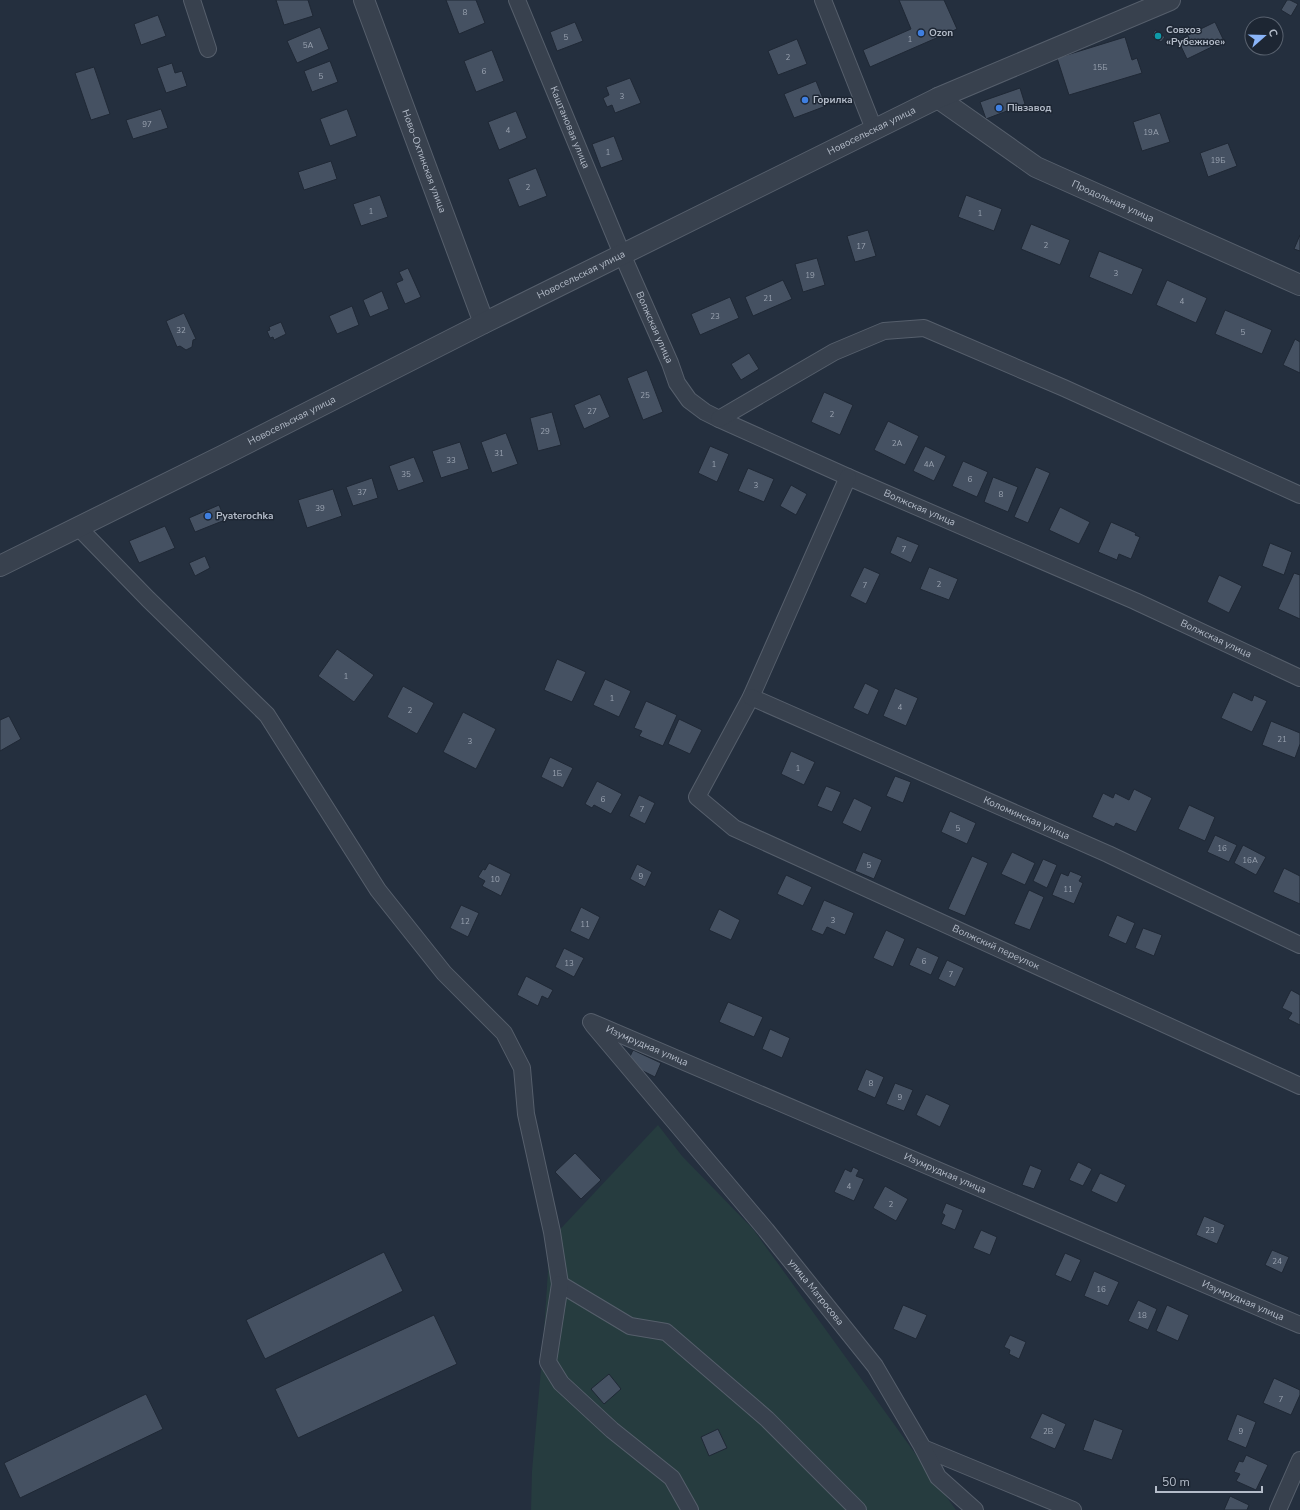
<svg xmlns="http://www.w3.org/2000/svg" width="1300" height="1510" viewBox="0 0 1300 1510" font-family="'Nunito Sans',sans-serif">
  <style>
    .green { fill: #263c3f }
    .building { fill: #455162; stroke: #1f2835 }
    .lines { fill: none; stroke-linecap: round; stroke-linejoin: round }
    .minor-casing { stroke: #565f6c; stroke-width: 18 }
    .tertiary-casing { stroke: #565f6c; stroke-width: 22 }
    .minor { stroke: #38414e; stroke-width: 16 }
    .tertiary { stroke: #38414e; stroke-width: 20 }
    .shop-dot { fill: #3f7fe0; stroke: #1d2633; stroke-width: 1.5 }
    .culture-dot { fill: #0f9aa8; stroke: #1d2633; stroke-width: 1.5 }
    .labels { text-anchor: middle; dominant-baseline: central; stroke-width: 3; stroke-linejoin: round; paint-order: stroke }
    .number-label { font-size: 8px; fill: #98a1af }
    .poi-label { font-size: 10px; font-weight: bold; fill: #b4bcc9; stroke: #1d2633; text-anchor: start }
    .street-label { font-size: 10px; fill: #b4bcc9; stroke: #1d2633 }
  </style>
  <rect width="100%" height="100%" fill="#242f3e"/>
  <polygon class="green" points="658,1125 682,1156 753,1229 956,1510 531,1510 532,1471 543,1347 550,1240"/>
  <g class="building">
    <polygon points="276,0 308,0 313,16 284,25"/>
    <polygon points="446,0 476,0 485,23 459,34"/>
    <polygon points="899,0 944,0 957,29 870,67 863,50 911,29"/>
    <polygon points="1287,0 1290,0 1298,4 1291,16 1281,10"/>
    <polygon points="158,15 166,36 141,45 134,24"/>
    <polygon points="575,22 583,41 557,51 550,32"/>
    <polygon points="1215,22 1224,41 1187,59 1178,40"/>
    <polygon points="320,27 329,49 297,63 287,41"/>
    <polygon points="1155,30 1165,37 1161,42 1152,36"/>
    <polygon points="1125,37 1132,60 1137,58 1142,73 1069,95 1057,58"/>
    <polygon points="797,39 807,64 778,75 768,51"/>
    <polygon points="492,50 504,81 476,92 464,61"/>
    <polygon points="330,61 338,82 312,92 304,71"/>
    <polygon points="172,63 175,73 182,71 187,86 166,93 157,68"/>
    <polygon points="94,67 110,114 91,120 75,73"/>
    <polygon points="630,78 641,103 615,113 612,105 607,107 603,98 609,95 606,87"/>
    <polygon points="816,81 826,106 794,118 784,94"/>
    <polygon points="1020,88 1025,104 986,119 980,102"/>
    <polygon points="161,109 168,128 133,139 126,120"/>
    <polygon points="347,109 357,136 330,146 320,119"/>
    <polygon points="516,111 527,138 499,150 488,122"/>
    <polygon points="1160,113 1170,142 1142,151 1133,122"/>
    <polygon points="614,136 623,160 601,168 592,144"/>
    <polygon points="1228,143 1237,166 1208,177 1200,153"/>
    <polygon points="331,161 337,179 304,190 298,172"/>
    <polygon points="536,168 547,196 519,207 508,179"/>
    <polygon points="380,195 388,217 361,226 353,204"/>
    <polygon points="966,195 1002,209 994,231 958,217"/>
    <polygon points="1031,224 1070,240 1060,265 1021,249"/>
    <polygon points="868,230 876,256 855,262 847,236"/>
    <polygon points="1300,235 1300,251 1294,249"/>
    <polygon points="1099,251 1143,269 1132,295 1089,277"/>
    <polygon points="817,258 825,285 803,292 795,264"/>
    <polygon points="408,268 421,297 405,304 396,283 403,280 399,272"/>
    <polygon points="783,280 792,299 753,316 745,297"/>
    <polygon points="1167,280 1207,298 1196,323 1156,305"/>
    <polygon points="382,291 389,309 370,317 363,300"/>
    <polygon points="730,297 739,318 700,335 691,314"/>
    <polygon points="352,306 359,325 337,334 329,316"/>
    <polygon points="1225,310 1272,330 1262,354 1215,334"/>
    <polygon points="184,313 196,339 193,340 192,347 186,350 180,346 177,347 166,321"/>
    <polygon points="281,322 286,334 274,340 273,337 270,338 267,331 270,330 269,327"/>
    <polygon points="1295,339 1300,342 1300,373 1283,365"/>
    <polygon points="749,353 759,369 741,380 731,364"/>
    <polygon points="647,370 663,412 643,420 627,378"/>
    <polygon points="824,392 853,405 840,435 811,422"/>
    <polygon points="600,394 610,417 584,429 574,405"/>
    <polygon points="552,412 561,445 538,451 530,418"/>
    <polygon points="888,421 919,436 905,465 874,450"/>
    <polygon points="506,433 518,464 492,473 481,442"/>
    <polygon points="460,442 469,469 441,478 432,451"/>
    <polygon points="710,446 729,454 717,482 698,473"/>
    <polygon points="925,446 946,456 934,481 913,471"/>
    <polygon points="414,457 424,482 398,491 389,466"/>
    <polygon points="963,461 988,472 977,497 952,486"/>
    <polygon points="1036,467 1050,473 1028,523 1014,517"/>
    <polygon points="748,468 774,479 764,502 738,491"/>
    <polygon points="993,477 1018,487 1008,512 984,502"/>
    <polygon points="372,478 378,498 353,506 346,487"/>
    <polygon points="791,485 807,494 796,515 780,506"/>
    <polygon points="333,489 342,516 307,528 298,500"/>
    <polygon points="219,505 225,520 195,532 189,518"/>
    <polygon points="1060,507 1090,522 1079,544 1049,530"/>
    <polygon points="1111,522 1136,533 1135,535 1140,537 1131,559 1119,554 1117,560 1098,552"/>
    <polygon points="165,526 175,548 139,563 129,541"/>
    <polygon points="897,536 919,545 911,563 890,553"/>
    <polygon points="1270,543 1292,552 1284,575 1262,566"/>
    <polygon points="205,556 210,568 195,576 189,563"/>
    <polygon points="864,567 880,574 866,604 850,596"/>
    <polygon points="929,567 958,579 949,600 920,589"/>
    <polygon points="1294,573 1300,575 1300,619 1278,609"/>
    <polygon points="1219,575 1242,586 1229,613 1207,602"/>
    <polygon points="337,649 374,675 354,702 318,676"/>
    <polygon points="557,659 586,672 572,702 544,690"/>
    <polygon points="605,679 631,691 619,717 593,705"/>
    <polygon points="865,683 879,690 868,715 853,708"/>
    <polygon points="403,686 434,703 417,734 387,717"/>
    <polygon points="895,688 918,698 906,726 883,716"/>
    <polygon points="1233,692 1252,701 1254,695 1267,701 1252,732 1221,718"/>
    <polygon points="646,701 677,715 663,746 639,736 642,731 634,728"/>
    <polygon points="463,712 496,729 476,769 443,752"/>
    <polygon points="9,716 21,739 0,751 0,720"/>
    <polygon points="679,719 702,730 690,754 668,744"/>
    <polygon points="1271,721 1300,733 1300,744 1295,758 1262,745"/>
    <polygon points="791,751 815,762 804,785 781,774"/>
    <polygon points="550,757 573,768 563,788 541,777"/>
    <polygon points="895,776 911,782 903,803 886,796"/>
    <polygon points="597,781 622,794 611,814 594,805 592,808 585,804"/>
    <polygon points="826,786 841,792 832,812 817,806"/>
    <polygon points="1134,789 1152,798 1136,832 1116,823 1114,827 1092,817 1103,793 1113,798 1115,793 1129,800"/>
    <polygon points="639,795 655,803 645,824 629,816"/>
    <polygon points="854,798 872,807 861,832 842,823"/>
    <polygon points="1189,805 1215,817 1205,841 1178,829"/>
    <polygon points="950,811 976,823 967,844 941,832"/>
    <polygon points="1215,835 1237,845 1229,862 1207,852"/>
    <polygon points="1243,845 1266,857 1256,875 1234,863"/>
    <polygon points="863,852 882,860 874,879 855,871"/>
    <polygon points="1012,852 1035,863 1025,885 1001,874"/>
    <polygon points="972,856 988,863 965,916 948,909"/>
    <polygon points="1043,859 1057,865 1047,888 1033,881"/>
    <polygon points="489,863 511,874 501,896 482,886 485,881 478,877 483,869 485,870"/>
    <polygon points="637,864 652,872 645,887 630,879"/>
    <polygon points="1284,868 1300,876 1300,904 1273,892"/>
    <polygon points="1070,871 1082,876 1079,881 1083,883 1074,904 1052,895 1061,873 1068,876"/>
    <polygon points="786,875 812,887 803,906 777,894"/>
    <polygon points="1029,890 1044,897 1030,930 1014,924"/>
    <polygon points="824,900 854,913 845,935 827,927 823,935 811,930"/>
    <polygon points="461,905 479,913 468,937 450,928"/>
    <polygon points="581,907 600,917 589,940 570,931"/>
    <polygon points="719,909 740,920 731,940 709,930"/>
    <polygon points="1117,915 1135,923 1126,944 1108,936"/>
    <polygon points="1143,928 1162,935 1154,956 1135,948"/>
    <polygon points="886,930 905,939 893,967 873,958"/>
    <polygon points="917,947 939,957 931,975 909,965"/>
    <polygon points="564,948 584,958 574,977 555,967"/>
    <polygon points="947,960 964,968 955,987 938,979"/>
    <polygon points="526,976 553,990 548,999 542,996 538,1006 517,995"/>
    <polygon points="1291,990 1300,995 1300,1025 1288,1019 1292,1013 1282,1008"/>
    <polygon points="728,1002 763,1017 754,1037 719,1022"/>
    <polygon points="770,1029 790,1038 782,1058 762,1049"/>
    <polygon points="633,1050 661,1063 655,1077 627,1063"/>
    <polygon points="866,1069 884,1077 875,1098 857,1090"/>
    <polygon points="895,1083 913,1090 904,1111 886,1104"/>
    <polygon points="926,1094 950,1105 940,1127 916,1115"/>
    <polygon points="575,1153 601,1180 581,1199 555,1172"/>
    <polygon points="1078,1162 1092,1169 1083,1186 1069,1180"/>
    <polygon points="1030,1165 1042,1170 1034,1189 1022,1185"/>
    <polygon points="853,1167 859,1170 856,1176 864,1179 854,1201 834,1192 845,1169 851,1172"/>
    <polygon points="1100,1173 1126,1185 1117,1203 1091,1191"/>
    <polygon points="885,1186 908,1199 896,1221 873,1208"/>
    <polygon points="946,1203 963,1210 955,1230 941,1224 945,1215 942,1213"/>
    <polygon points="1204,1216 1225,1225 1217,1244 1196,1235"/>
    <polygon points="981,1230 997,1237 990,1255 973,1248"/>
    <polygon points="1272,1250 1289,1257 1282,1273 1265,1265"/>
    <polygon points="384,1252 403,1291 265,1359 246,1320"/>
    <polygon points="1065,1253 1081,1260 1071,1282 1055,1275"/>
    <polygon points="1094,1271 1119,1282 1108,1306 1084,1296"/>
    <polygon points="1138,1300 1157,1309 1148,1330 1128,1321"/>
    <polygon points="903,1305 927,1315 916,1339 893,1329"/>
    <polygon points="1167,1305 1189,1315 1178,1341 1156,1331"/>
    <polygon points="434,1315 457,1364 298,1438 275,1389"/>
    <polygon points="1010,1335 1026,1342 1019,1359 1009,1354 1010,1350 1004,1347"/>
    <polygon points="609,1374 621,1389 604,1404 591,1389"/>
    <polygon points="1274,1378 1300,1390 1300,1395 1291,1415 1263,1403"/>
    <polygon points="146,1394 163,1429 20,1498 4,1463"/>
    <polygon points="1042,1413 1066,1424 1055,1449 1030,1438"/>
    <polygon points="1237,1414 1256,1422 1246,1448 1227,1440"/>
    <polygon points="1094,1419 1123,1430 1112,1460 1083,1450"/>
    <polygon points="718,1429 727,1448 709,1456 701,1437"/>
    <polygon points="1246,1455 1268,1465 1256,1490 1236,1481 1240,1474 1234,1472 1239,1461 1243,1462"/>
    <polygon points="1230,1496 1249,1505 1247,1510 1224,1510"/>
  </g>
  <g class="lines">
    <defs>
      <g id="minor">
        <polyline points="192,0 208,49"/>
        <path id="s1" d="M 517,0 L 622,254 L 670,363 L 677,383 L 689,400 L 705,412 L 719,419 L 848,477 L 1135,601 L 1300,678"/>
        <polyline points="823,0 874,129"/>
        <polyline points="719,419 834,352 884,331 924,328 1064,388 1300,495"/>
        <path id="s2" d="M 848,477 L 751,697 L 697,797 L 734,828 L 1300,1086"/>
        <polyline points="79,528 148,599 267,715 378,890 444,973 504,1033 522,1068 526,1114 552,1232 560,1284 630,1326 666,1332 767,1419 858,1510"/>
        <path id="s3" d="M 751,697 L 1108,854 L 1300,945"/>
        <path id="s4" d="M 591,1022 L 1300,1325"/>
        <path id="s5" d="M 593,1025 L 766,1230 L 875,1366 L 923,1448 L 1073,1510"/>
        <polyline points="560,1284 548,1362 561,1383 612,1430 672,1478 690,1510"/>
        <polyline points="923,1448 938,1477 975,1510"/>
        <polyline points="1278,1510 1300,1460"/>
      </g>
      <g id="tertiary">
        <path id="s6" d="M 364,0 L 484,323"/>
        <path id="s7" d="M 938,98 L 1036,167 L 1300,285"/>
        <path id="s8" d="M 0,566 L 224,455 L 484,323 L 938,98 L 1170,0"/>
      </g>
    </defs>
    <use href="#minor" class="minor-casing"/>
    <use href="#tertiary" class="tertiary-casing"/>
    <use href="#minor" class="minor"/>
    <use href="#tertiary" class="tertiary"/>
  </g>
  <g class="shop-dot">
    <circle cx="921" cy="33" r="4"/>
    <circle cx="805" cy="100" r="4"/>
    <circle cx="999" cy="108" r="4"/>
    <circle cx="208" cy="516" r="4"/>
  </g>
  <circle class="culture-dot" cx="1158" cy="36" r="4"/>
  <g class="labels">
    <g class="number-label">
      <text x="465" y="12">8</text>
      <text x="566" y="37">5</text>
      <text x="910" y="39">1</text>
      <text x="308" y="45">5А</text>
      <text x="788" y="57">2</text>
      <text x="1100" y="67">15Б</text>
      <text x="484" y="71">6</text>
      <text x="321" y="76">5</text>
      <text x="622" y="96">3</text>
      <text x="147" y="124">97</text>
      <text x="508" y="130">4</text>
      <text x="1151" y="132">19А</text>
      <text x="608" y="152">1</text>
      <text x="1218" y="160">19Б</text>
      <text x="528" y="187">2</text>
      <text x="371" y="211">1</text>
      <text x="980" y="213">1</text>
      <text x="1046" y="245">2</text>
      <text x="861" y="246">17</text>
      <text x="1116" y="273">3</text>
      <text x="810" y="275">19</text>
      <text x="768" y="298">21</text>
      <text x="1182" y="301">4</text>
      <text x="715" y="316">23</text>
      <text x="181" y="330">32</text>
      <text x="1243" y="332">5</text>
      <text x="645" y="395">25</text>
      <text x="592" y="411">27</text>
      <text x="832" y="414">2</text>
      <text x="545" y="431">29</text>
      <text x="897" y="443">2А</text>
      <text x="499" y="453">31</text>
      <text x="451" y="460">33</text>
      <text x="714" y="464">1</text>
      <text x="929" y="464">4А</text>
      <text x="406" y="474">35</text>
      <text x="970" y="479">6</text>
      <text x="756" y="485">3</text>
      <text x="362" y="492">37</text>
      <text x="1001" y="494">8</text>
      <text x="320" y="508">39</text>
      <text x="904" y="549">7</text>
      <text x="939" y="584">2</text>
      <text x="865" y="585">7</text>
      <text x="346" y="676">1</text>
      <text x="612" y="698">1</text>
      <text x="900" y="707">4</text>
      <text x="410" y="710">2</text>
      <text x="1282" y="739">21</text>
      <text x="470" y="741">3</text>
      <text x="798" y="768">1</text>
      <text x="557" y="773">1Б</text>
      <text x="603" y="799">6</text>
      <text x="642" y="809">7</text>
      <text x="958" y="828">5</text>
      <text x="1222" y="848">16</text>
      <text x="1250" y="860">16А</text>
      <text x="869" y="865">5</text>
      <text x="641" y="876">9</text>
      <text x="495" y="879">10</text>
      <text x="1068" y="889">11</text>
      <text x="833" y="920">3</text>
      <text x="465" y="921">12</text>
      <text x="585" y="924">11</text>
      <text x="924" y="961">6</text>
      <text x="569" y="963">13</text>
      <text x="951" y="974">7</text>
      <text x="871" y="1083">8</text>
      <text x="900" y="1097">9</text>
      <text x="849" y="1186">4</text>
      <text x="891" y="1204">2</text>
      <text x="1210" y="1230">23</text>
      <text x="1277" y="1261">24</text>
      <text x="1101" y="1289">16</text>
      <text x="1142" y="1315">18</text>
      <text x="1281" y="1399">7</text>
      <text x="1048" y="1431">2В</text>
      <text x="1241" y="1431">9</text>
    </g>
    <g class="poi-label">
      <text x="1166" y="30">Совхоз<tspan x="1166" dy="12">«Рубежное»</tspan></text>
      <text x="929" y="33">Ozon</text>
      <text x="813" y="100">Горилка</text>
      <text x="1007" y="108">Пiвзавод</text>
      <text x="216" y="516">Pyaterochka</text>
    </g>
    <g class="street-label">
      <text stroke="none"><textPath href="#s1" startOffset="138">Каштановая улица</textPath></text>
      <text stroke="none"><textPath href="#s8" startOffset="974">Новосельская улица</textPath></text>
      <text stroke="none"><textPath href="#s6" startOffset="172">Ново-Охтинская улица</textPath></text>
      <text stroke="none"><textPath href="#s7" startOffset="204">Продольная улица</textPath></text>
      <text stroke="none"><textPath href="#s8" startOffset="650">Новосельская улица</textPath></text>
      <text stroke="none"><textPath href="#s1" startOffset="355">Волжская улица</textPath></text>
      <text stroke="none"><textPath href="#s8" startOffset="326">Новосельская улица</textPath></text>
      <text stroke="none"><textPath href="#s1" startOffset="691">Волжская улица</textPath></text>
      <text stroke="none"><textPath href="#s1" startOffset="1015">Волжская улица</textPath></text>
      <text stroke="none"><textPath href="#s3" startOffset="301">Коломинская улица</textPath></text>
      <text stroke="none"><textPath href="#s2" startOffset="690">Волжский переулок</textPath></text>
      <text stroke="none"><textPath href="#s4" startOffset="61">Изумрудная улица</textPath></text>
      <text stroke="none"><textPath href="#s4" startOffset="385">Изумрудная улица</textPath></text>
      <text stroke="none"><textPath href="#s5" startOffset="348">улица Матросова</textPath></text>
      <text stroke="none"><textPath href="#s4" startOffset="709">Изумрудная улица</textPath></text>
    </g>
  </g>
  <g transform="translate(1264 36) rotate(70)"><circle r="19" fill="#1d2633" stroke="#59626f"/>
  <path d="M0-3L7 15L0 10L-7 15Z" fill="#8ab4f8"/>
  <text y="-6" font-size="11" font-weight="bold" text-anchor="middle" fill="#b4bcc9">С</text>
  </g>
  <path d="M1156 1486v6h106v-6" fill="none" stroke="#b4bcc9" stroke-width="2"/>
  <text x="1162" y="1486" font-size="12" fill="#b4bcc9" stroke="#1d2633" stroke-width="3" paint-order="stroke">50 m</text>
</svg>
